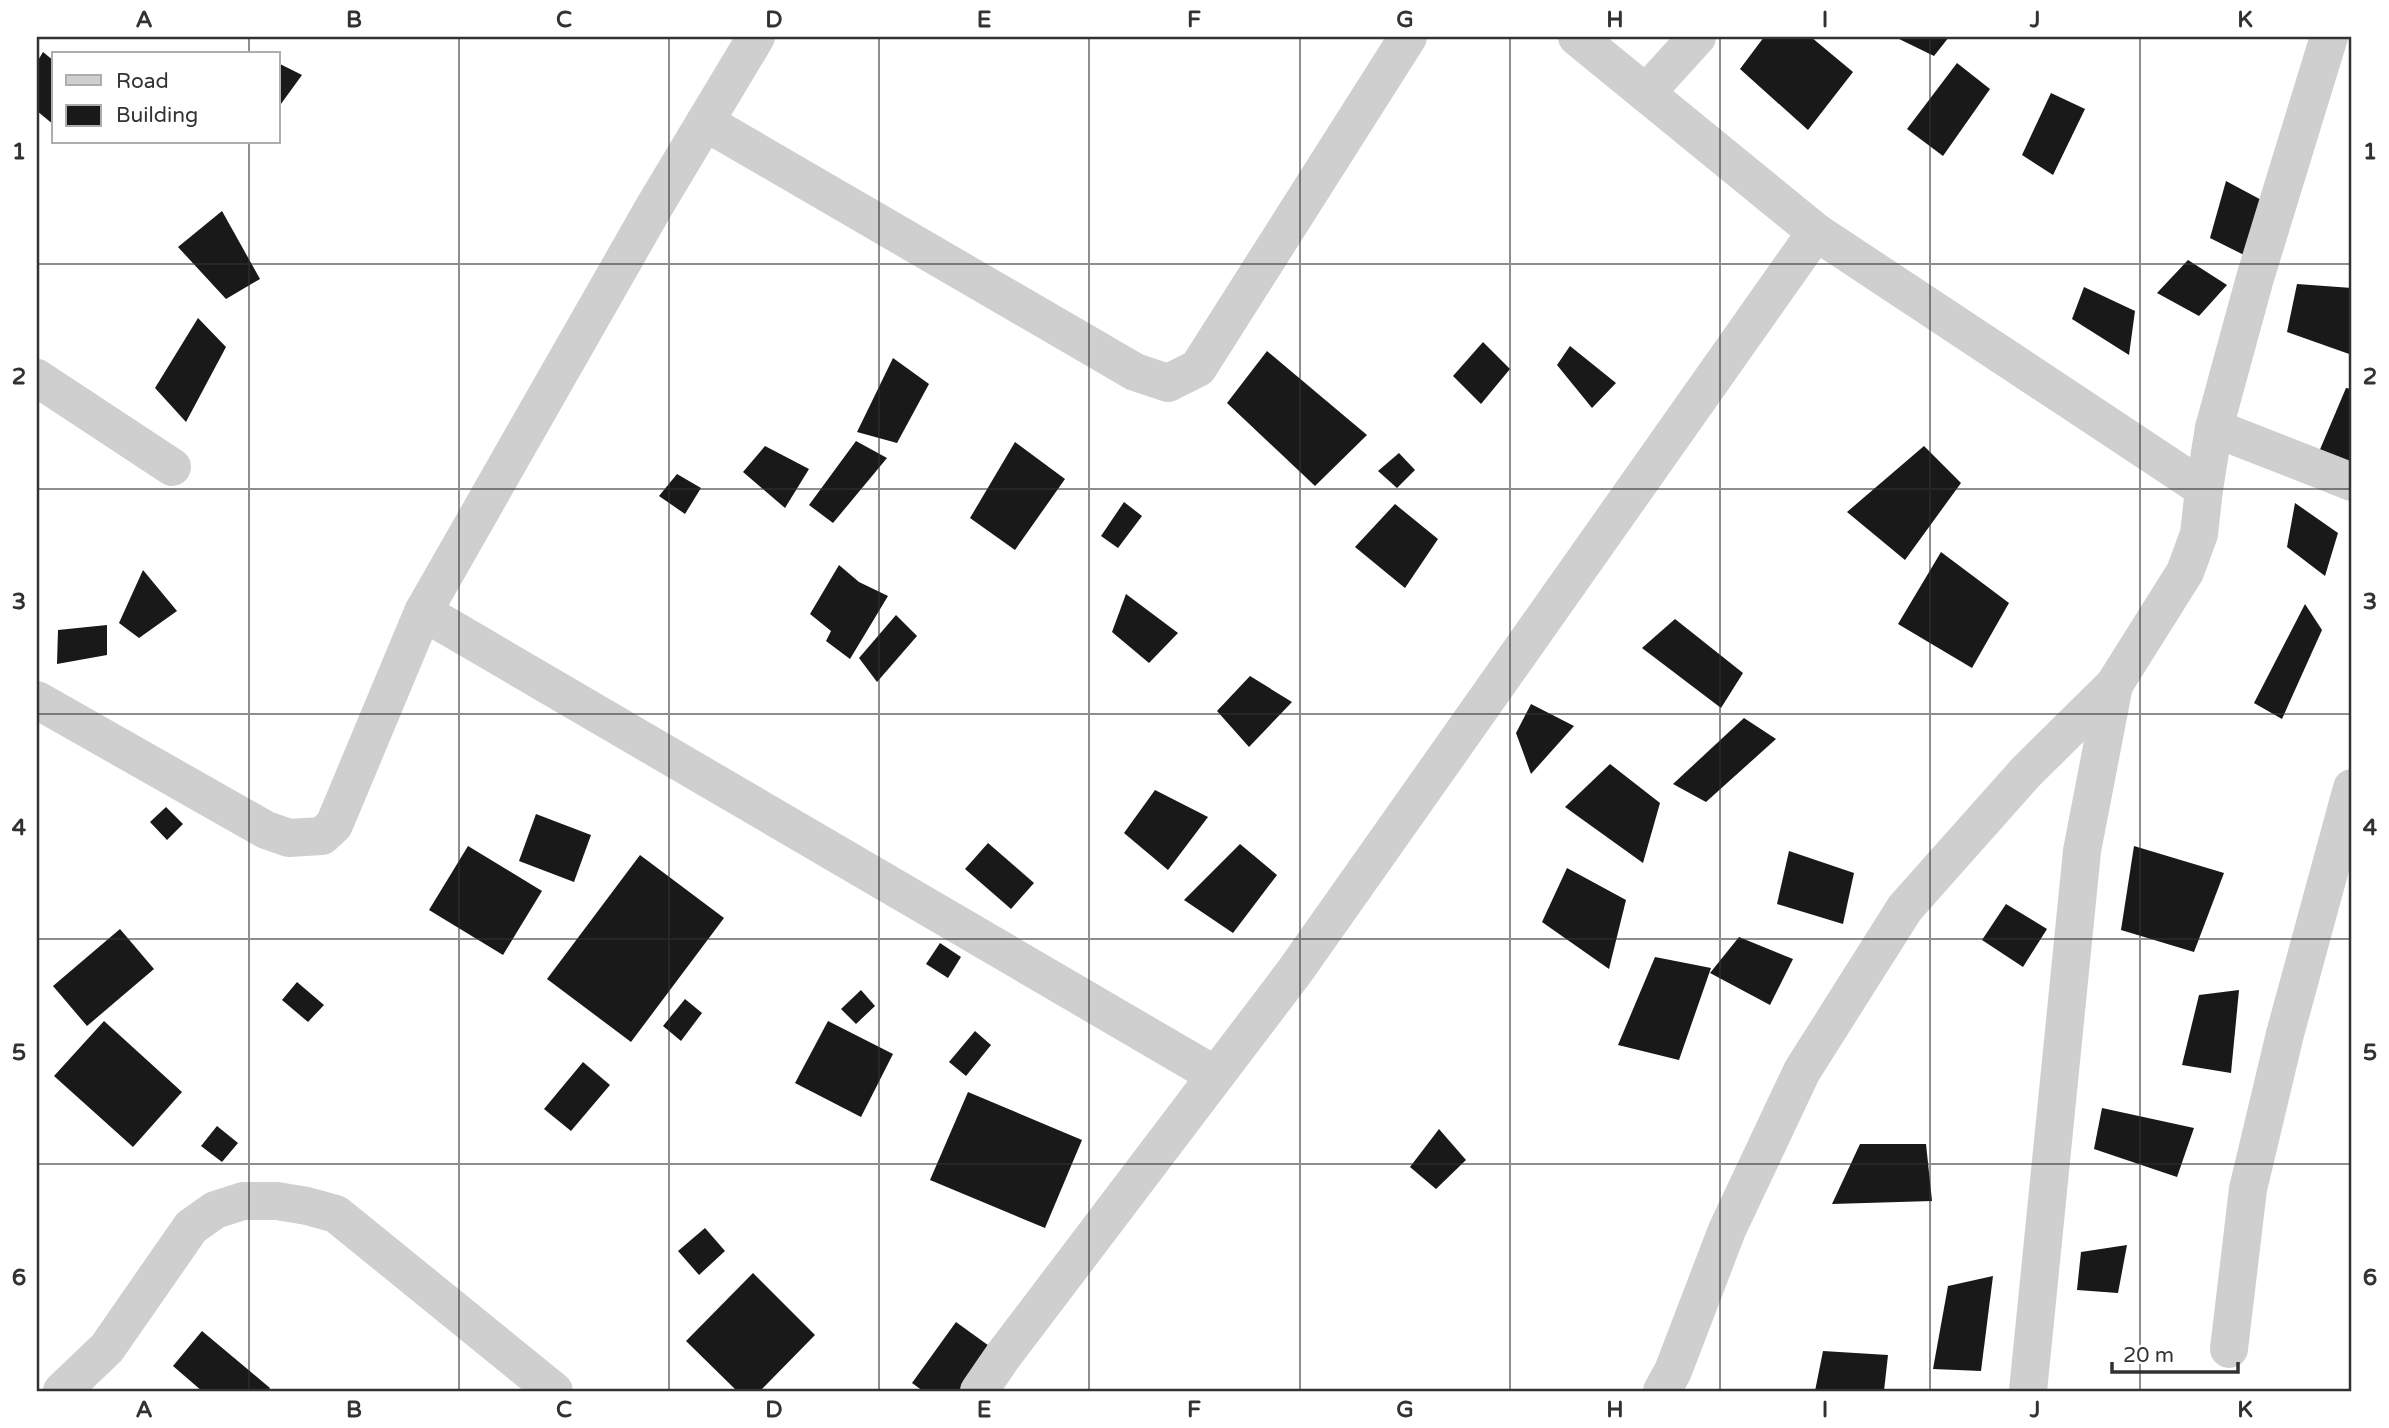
<svg xmlns="http://www.w3.org/2000/svg" width="2389" height="1428" viewBox="0 0 2389 1428" font-family="'Varela Round',sans-serif">
  <style>
    .building { fill: #191919 }
    .lines { fill: none; stroke-linecap: round; stroke-linejoin: round }
    .minor { stroke: #cfcfcf; stroke-width: 38 }
    .grid { fill: none; stroke: #323232; stroke-width: 2; stroke-opacity: 0.55 }
    .neatline { fill: none; stroke: #323232; stroke-width: 2.5 }
    .grid-label { font-size: 23px; text-anchor: middle; font-weight: bold; fill: #323232 }
  </style>
  <rect width="100%" height="100%" fill="#fff"/>
  <g class="building">
    <polygon points="1764,37 1811,37 1853,72 1808,130 1740,69"/>
    <polygon points="1895,37 1949,37 1934,56"/>
    <polygon points="43,52 54,61 54,125 37,111 37,62"/>
    <polygon points="278,63 302,75 278,108"/>
    <polygon points="1957,63 1990,89 1943,156 1907,129"/>
    <polygon points="2051,93 2085,109 2053,175 2022,155"/>
    <polygon points="2226,181 2267,203 2260,263 2210,238"/>
    <polygon points="222,211 260,279 226,299 178,247"/>
    <polygon points="2188,260 2227,285 2199,316 2157,293"/>
    <polygon points="2297,284 2352,288 2352,355 2287,332"/>
    <polygon points="2084,287 2135,311 2129,355 2072,319"/>
    <polygon points="198,318 226,347 186,422 155,388"/>
    <polygon points="1483,342 1510,369 1481,404 1453,376"/>
    <polygon points="1570,346 1616,383 1592,408 1557,365"/>
    <polygon points="1267,351 1367,435 1315,486 1227,403"/>
    <polygon points="893,358 929,384 897,443 857,432"/>
    <polygon points="2346,388 2352,389 2352,470 2313,466"/>
    <polygon points="856,441 887,458 833,523 809,505"/>
    <polygon points="1015,442 1065,479 1015,550 970,518"/>
    <polygon points="765,446 809,469 785,508 743,472"/>
    <polygon points="1924,446 1961,483 1905,560 1847,512"/>
    <polygon points="1399,453 1415,470 1397,488 1378,471"/>
    <polygon points="677,474 701,488 685,514 659,496"/>
    <polygon points="1124,502 1142,516 1118,548 1101,536"/>
    <polygon points="2295,503 2338,533 2325,576 2287,547"/>
    <polygon points="1395,504 1438,539 1405,588 1355,547"/>
    <polygon points="1941,552 2009,603 1972,668 1898,624"/>
    <polygon points="839,565 859,582 888,596 850,659 826,641 831,631 810,614"/>
    <polygon points="143,570 177,611 139,638 119,623"/>
    <polygon points="1126,594 1178,633 1149,663 1112,632"/>
    <polygon points="2305,604 2322,630 2282,719 2254,703"/>
    <polygon points="896,615 917,636 877,682 859,658"/>
    <polygon points="1675,619 1743,673 1721,708 1642,648"/>
    <polygon points="107,625 107,655 57,664 58,630"/>
    <polygon points="1250,676 1292,702 1249,747 1217,711"/>
    <polygon points="1531,704 1574,726 1531,774 1516,733"/>
    <polygon points="1744,718 1776,739 1706,802 1673,784"/>
    <polygon points="1610,764 1660,803 1643,863 1565,807"/>
    <polygon points="1155,790 1208,817 1168,870 1124,833"/>
    <polygon points="166,807 183,824 167,840 150,822"/>
    <polygon points="536,814 591,835 574,882 519,861"/>
    <polygon points="988,843 1034,883 1011,909 965,869"/>
    <polygon points="1240,844 1277,875 1233,933 1184,900"/>
    <polygon points="468,846 542,891 503,955 429,910"/>
    <polygon points="2134,846 2224,873 2194,952 2121,930"/>
    <polygon points="1789,851 1854,873 1843,924 1777,904"/>
    <polygon points="640,855 724,918 631,1042 547,979"/>
    <polygon points="1567,868 1626,900 1609,969 1542,922"/>
    <polygon points="2006,904 2047,929 2023,967 1982,940"/>
    <polygon points="120,929 154,969 87,1026 53,986"/>
    <polygon points="1739,937 1793,959 1770,1005 1710,973"/>
    <polygon points="940,943 961,957 948,978 926,964"/>
    <polygon points="1655,957 1711,968 1679,1060 1618,1045"/>
    <polygon points="297,982 324,1005 308,1022 282,1000"/>
    <polygon points="861,990 875,1006 856,1024 841,1009"/>
    <polygon points="2239,990 2231,1073 2182,1065 2199,995"/>
    <polygon points="685,999 702,1013 681,1041 663,1026"/>
    <polygon points="104,1021 182,1092 133,1147 54,1076"/>
    <polygon points="828,1021 893,1054 861,1117 795,1083"/>
    <polygon points="975,1031 991,1045 966,1076 949,1062"/>
    <polygon points="583,1062 610,1085 571,1131 544,1109"/>
    <polygon points="968,1092 1082,1140 1045,1228 930,1180"/>
    <polygon points="2102,1108 2194,1128 2177,1177 2094,1149"/>
    <polygon points="217,1126 238,1143 222,1162 201,1146"/>
    <polygon points="1439,1129 1466,1160 1436,1189 1410,1167"/>
    <polygon points="1860,1144 1926,1144 1932,1201 1832,1204"/>
    <polygon points="705,1228 725,1251 699,1275 678,1251"/>
    <polygon points="2127,1245 2118,1293 2077,1290 2081,1252"/>
    <polygon points="753,1273 815,1335 760,1391 737,1391 686,1341"/>
    <polygon points="1993,1276 1981,1371 1933,1369 1948,1286"/>
    <polygon points="956,1322 1003,1356 978,1391 923,1391 912,1383"/>
    <polygon points="202,1331 270,1388 268,1391 202,1391 173,1366"/>
    <polygon points="1823,1351 1888,1355 1884,1391 1815,1391"/>
  </g>
  <g class="lines">
    <g class="minor">
      <polyline points="1577,37 1816,232 2204,489 2199,534 2185,572 2114,685 2082,851 2028,1391"/>
      <polyline points="1646,93 1697,37"/>
      <polyline points="705,122 1135,372 1168,383 1198,368 1408,37"/>
      <polyline points="37,378 172,467"/>
      <polyline points="2214,428 2352,482"/>
      <polyline points="2204,489 2214,428 2255,278 2329,37"/>
      <polyline points="423,612 1215,1075"/>
      <polyline points="37,700 266,830 289,838 322,836 334,825 423,612 654,207 756,37"/>
      <polyline points="2229,1349 2248,1189 2285,1034 2352,788"/>
      <polyline points="62,1391 107,1348 191,1227 215,1210 243,1201 277,1201 307,1206 336,1214 554,1391"/>
      <polyline points="979,1391 1003,1356 1295,971 1816,232"/>
      <polyline points="1662,1391 1673,1371 1727,1230 1802,1071 1905,908 2026,772 2114,685"/>
    </g>
  </g>
  <path class="grid" d="M 249,37 L 249,54M 459,37 L 459,1391M 669,37 L 669,1391M 879,37 L 879,1391M 1089,37 L 1089,1391M 1300,37 L 1300,1391M 1510,37 L 1510,1391M 1720,37 L 1720,1391M 1930,37 L 1930,1391M 2140,37 L 2140,1391M 249,142 L 249,1391M 37,264 L 2352,264M 37,489 L 2352,489M 37,714 L 2352,714M 37,939 L 2352,939M 37,1164 L 2352,1164"/>
  <rect width="2389" height="1428" fill="none" stroke="#ffffff" stroke-width="77"/>
  <rect x="52" y="52" width="228" height="91" fill="#ffffff" stroke="#adadad" stroke-width="2"/>
  <rect x="66" y="75" width="35" height="10" fill="#cfcfcf" stroke="#adadad" stroke-width="2"/>
  <text x="116" y="88" font-size="21" fill="#323232">Road</text>
  <rect x="66" y="105" width="35" height="21" fill="#191919" stroke="#adadad" stroke-width="2"/>
  <text x="116" y="122" font-size="21" fill="#323232">Building</text>
  <path d="M2112 1362v10h126v-10" fill="none" stroke="#323232" stroke-width="3.5"/>
  <text x="2123" y="1362" font-size="21" fill="#323232" stroke="#ffffff" stroke-width="5" paint-order="stroke">20 m</text>
  <rect x="38" y="38" width="2312" height="1352" class="neatline"/>
  <g class="grid-label">
    <text x="144" y="27">A</text>
    <text x="354" y="27">B</text>
    <text x="564" y="27">C</text>
    <text x="774" y="27">D</text>
    <text x="984" y="27">E</text>
    <text x="1194" y="27">F</text>
    <text x="1405" y="27">G</text>
    <text x="1615" y="27">H</text>
    <text x="1825" y="27">I</text>
    <text x="2035" y="27">J</text>
    <text x="2245" y="27">K</text>
    <text x="19" y="159">1</text>
    <text x="2370" y="159">1</text>
    <text x="19" y="384">2</text>
    <text x="2370" y="384">2</text>
    <text x="19" y="609">3</text>
    <text x="2370" y="609">3</text>
    <text x="19" y="835">4</text>
    <text x="2370" y="835">4</text>
    <text x="19" y="1060">5</text>
    <text x="2370" y="1060">5</text>
    <text x="19" y="1285">6</text>
    <text x="2370" y="1285">6</text>
    <text x="144" y="1417">A</text>
    <text x="354" y="1417">B</text>
    <text x="564" y="1417">C</text>
    <text x="774" y="1417">D</text>
    <text x="984" y="1417">E</text>
    <text x="1194" y="1417">F</text>
    <text x="1405" y="1417">G</text>
    <text x="1615" y="1417">H</text>
    <text x="1825" y="1417">I</text>
    <text x="2035" y="1417">J</text>
    <text x="2245" y="1417">K</text>
  </g>
</svg>
